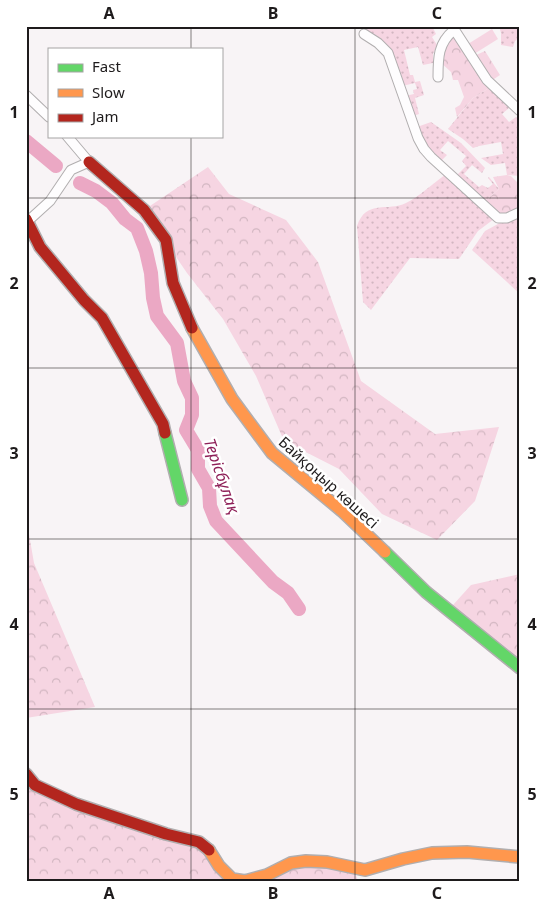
<svg xmlns="http://www.w3.org/2000/svg" width="546" height="907" viewBox="0 0 546 907" font-family="'Noto Sans',sans-serif">
  <style>
    .forest { fill: url(#forest-crowns) }
    .park { fill: #f6d5e2 }
    .garden { fill: url(#garden-dots) }
    .lines { fill: none; stroke-linecap: round; stroke-linejoin: round }
    .river { stroke: #eba8c4; stroke-width: 14 }
    .street-casing { stroke: #b1aeaf; stroke-width: 11 }
    .fast-casing { stroke: #b1aeaf; stroke-width: 14 }
    .slow-casing { stroke: #b1aeaf; stroke-width: 14 }
    .jam-casing { stroke: #b1aeaf; stroke-width: 14 }
    .street { stroke: #fefdfe; stroke-width: 9 }
    .fast { stroke: #63d668; stroke-width: 11 }
    .slow { stroke: #ff974d; stroke-width: 11 }
    .jam { stroke: #b3261e; stroke-width: 11 }
    .grid { fill: none; stroke: #1e1b1c; stroke-width: 1; stroke-opacity: 0.55 }
    .labels { text-anchor: middle; dominant-baseline: central; stroke-width: 5; stroke-linejoin: round; paint-order: stroke }
    .street-label { font-size: 15px; fill: #1e1b1c; stroke: #fff }
    .water-label { font-size: 16px; font-style: italic; fill: #8e2058; stroke: #fff }
    .neatline { fill: none; stroke: #1e1b1c; stroke-width: 2 }
    .grid-label { font-size: 16px; text-anchor: middle; font-weight: bold; fill: #1e1b1c }
  </style>
  <defs>
    <pattern id="forest-crowns" width="20" height="18" patternUnits="userSpaceOnUse" patternTransform="scale(1.25)"><rect width="20" height="18" fill="#f6d5e2"/><path d="M2 6a3 3 0 1 1 6 0M12 15a3 3 0 1 1 6 0" fill="none" stroke="#d2b6c1"/></pattern>
    <pattern id="garden-dots" width="8" height="8" patternUnits="userSpaceOnUse" patternTransform="scale(1.25)"><rect width="8" height="8" fill="#f6d5e2"/><path d="M2 2h.1M6 6h.1" fill="none" stroke="#d2b6c1" stroke-width="1.8" stroke-linecap="round"/></pattern>
  </defs>
  <rect width="100%" height="100%" fill="#f8f4f6"/>
  <g class="forest">
    <polygon points="454,33 489,88 473,98 457,117 455,108 460,105 464,97 458,80 453,80 451,72 438,60"/>
    <polygon points="485,51 500,75 491,81 474,56"/>
    <polygon points="208,167 229,194 286,220 318,262 361,381 435,434 499,427 475,501 437,540 382,514 339,469 284,441 256,376 223,319 187,273 144,210"/>
    <polygon points="507,175 511,176 520,185 520,209 503,216 485,201 499,189 493,177"/>
    <polygon points="26,517 34,563 95,707 26,718"/>
    <polygon points="520,574 520,673 453,605 471,585"/>
    <polygon points="26,771 36,785 209,850 232,879 291,863 353,867 358,881 26,881"/>
  </g>
  <polygon class="park" points="492,29 498,39 474,54 468,44"/>
  <g class="garden">
    <polygon points="362,26 376,26 378,29 384,26 407,26 407,28 432,26 436,34 432,37 437,45 433,54 433,63 423,65 418,47 404,50 410,75 413,75 415,82 420,81 424,95 415,98 419,114 413,116 405,96 414,94 413,90 417,89 415,83 402,86 397,68 364,30"/>
    <polygon points="499,26 516,26 520,37 515,41 513,47 501,45 501,33"/>
    <polygon points="489,88 509,108 502,114 509,122 516,117 520,121 520,176 507,175 505,163 491,165 481,158 503,154 501,142 479,146 473,148 463,139 448,129 473,98"/>
    <polygon points="431,122 461,143 485,168 482,173 472,165 464,174 479,187 482,185 488,188 493,184 488,178 489,177 499,189 485,201 455,177 466,166 462,161 466,156 448,141 440,150 447,155 440,162 433,156 417,127"/>
    <path d="M 445,175 L 494,219 L 478,231 L 459,259 L 410,258 L 371,310 L 363,302 L 357,226 C 366,199 388,212 406,203 C 420,196 432,184 445,175 Z"/>
    <polygon points="520,212 520,294 472,250 485,231"/>
  </g>
  <g class="lines">
    <g class="river">
      <polyline points="26,141 56,166"/>
      <polyline points="80,183 96,191 112,203 125,219 137,228 146,251 151,273 153,298 157,316 177,343 184,381 192,398 192,415 186,430 198,450 198,469 209,488 210,506 216,521 273,582 288,593 299,609"/>
    </g>
    <defs>
      <g id="street">
        <polyline points="452,26 487,80 520,111"/>
        <polyline points="364,34 378,43 388,53 418,138 424,149 431,157 498,218 507,218 520,212"/>
        <path d="M 438,77 C 438,58 438,43 454,30 L 455,26"/>
        <polyline points="26,95 49,117"/>
        <polyline points="28,221 50,201 71,170 89,162 67,136"/>
      </g>
      <g id="fast">
        <polyline points="165,433 182,500"/>
        <polyline points="385,552 426,592 520,668"/>
      </g>
      <g id="slow">
        <polyline points="192,328 232,399 272,453 342,511 385,552"/>
        <polyline points="209,850 219,866 232,879 245,881 267,875 291,863 306,861 327,862 365,870 403,859 432,853 467,852 520,857"/>
      </g>
      <g id="jam">
        <polyline points="89,162 144,210 166,240 173,283 192,328"/>
        <polyline points="26,219 40,247 84,300 102,318 163,424 165,433"/>
        <polyline points="26,774 35,785 76,804 166,834 199,842 209,850"/>
      </g>
    </defs>
    <use href="#street" class="street-casing"/>
    <use href="#fast" class="fast-casing"/>
    <use href="#slow" class="slow-casing"/>
    <use href="#jam" class="jam-casing"/>
    <use href="#street" class="street"/>
    <use href="#fast" class="fast"/>
    <use href="#slow" class="slow"/>
    <use href="#jam" class="jam"/>
  </g>
  <path class="grid" d="M 191,26 L 191,49M 355,26 L 355,881M 191,136 L 191,881M 26,198 L 520,198M 26,368 L 520,368M 26,539 L 520,539M 26,709 L 520,709"/>
  <g class="labels">
    <g class="street-label">
      <text transform="translate(329 482) rotate(42)">Байқоңыр көшесі</text>
    </g>
    <g class="water-label">
      <text transform="translate(222 476) rotate(71)">Терісбұлақ</text>
    </g>
  </g>
  <rect width="546" height="907" fill="none" stroke="#ffffff" stroke-width="55"/>
  <rect x="48" y="48" width="175" height="90" fill="#ffffff" stroke="#a5a4a4"/>
  <rect x="58" y="64" width="25" height="8" fill="#63d668" stroke="#a5a4a4"/>
  <text x="92" y="72" font-size="15" fill="#1e1b1c">Fast</text>
  <rect x="58" y="89" width="25" height="8" fill="#ff974d" stroke="#a5a4a4"/>
  <text x="92" y="98" font-size="15" fill="#1e1b1c">Slow</text>
  <rect x="58" y="114" width="25" height="8" fill="#b3261e" stroke="#a5a4a4"/>
  <text x="92" y="122" font-size="15" fill="#1e1b1c">Jam</text>
  <rect x="28" y="28" width="490" height="852" class="neatline"/>
  <g class="grid-label">
    <text x="109" y="19">A</text>
    <text x="273" y="19">B</text>
    <text x="437" y="19">C</text>
    <text x="14" y="118">1</text>
    <text x="532" y="118">1</text>
    <text x="14" y="289">2</text>
    <text x="532" y="289">2</text>
    <text x="14" y="459">3</text>
    <text x="532" y="459">3</text>
    <text x="14" y="630">4</text>
    <text x="532" y="630">4</text>
    <text x="14" y="800">5</text>
    <text x="532" y="800">5</text>
    <text x="109" y="899">A</text>
    <text x="273" y="899">B</text>
    <text x="437" y="899">C</text>
  </g>
</svg>
